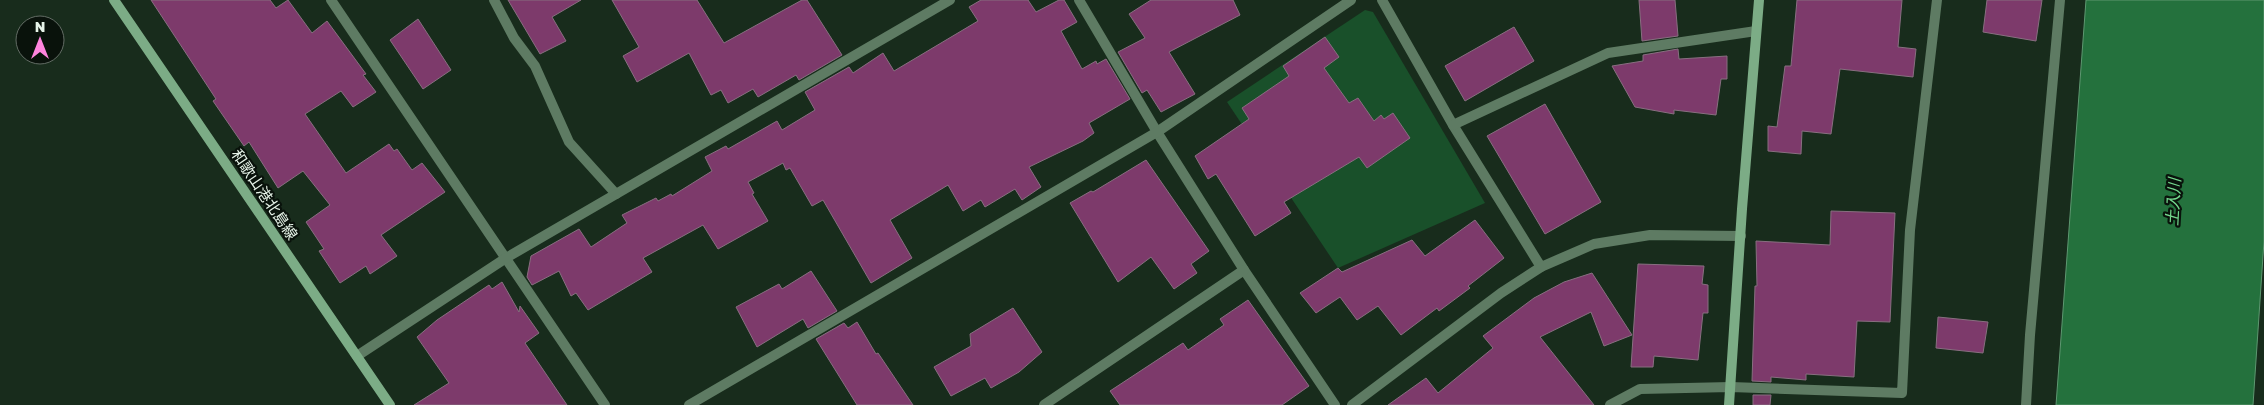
<svg xmlns="http://www.w3.org/2000/svg" width="2264" height="405" viewBox="0 0 2264 405" font-family="'Golos Text','Noto Sans JP',sans-serif">
  <style>
    .green { fill: #19502a }
    .water { fill: #24713d; stroke: #5e9871 }
    .building { fill: #7d3a6b; stroke: #886f80 }
    .lines { fill: none; stroke-linecap: round; stroke-linejoin: round }
    .street { stroke: #5e7b63; stroke-width: 10 }
    .secondary { stroke: #7cac86; stroke-width: 10 }
    .labels { text-anchor: middle; dominant-baseline: central; stroke-width: 4.5; stroke-linejoin: round; paint-order: stroke }
    .street-label { font-size: 15px; fill: #e7f4e9; stroke: #09120b }
    .water-label { font-size: 16px; font-style: italic; fill: #74d88e; stroke: #09120b }
  </style>
  <rect width="100%" height="100%" fill="#182c1c"/>
  <polygon class="green" points="1365,10 1373,12 1485,203 1338,268 1227,102"/>
  <polygon class="water" points="2086,0 2264,0 2264,241 2253,405 2056,405"/>
  <g class="building">
    <polygon points="151,0 270,0 276,8 288,0 312,33 327,21 366,74 363,75 376,92 353,107 341,91 305,114 346,173 389,144 394,151 397,149 412,170 422,163 445,192 381,235 397,256 370,274 366,266 340,283 319,251 324,249 306,222 330,205 303,171 278,188 249,142 244,146 213,101 216,99"/>
    <polygon points="508,0 581,0 552,17 566,41 540,54"/>
    <polygon points="612,0 697,0 724,43 802,0 807,0 842,55 799,80 796,75 758,97 753,89 728,103 721,90 711,95 689,53 637,82 623,56 639,47"/>
    <polygon points="981,0 1028,0 1036,12 1059,0 1064,0 1077,22 1061,31 1082,69 1096,61 1097,64 1106,59 1130,99 1089,123 1094,133 1083,141 1029,167 1041,187 1022,200 1015,189 985,207 981,200 963,211 948,185 890,220 912,258 871,283 823,200 812,206 790,168 786,170 783,163 748,182 754,193 752,194 768,221 718,249 703,225 643,258 652,272 588,310 576,293 571,296 559,271 532,285 527,277 531,256 579,229 591,247 627,223 622,215 656,198 658,201 671,194 672,196 712,171 705,157 726,146 728,149 777,121 782,130 815,110 805,92 849,67 853,73 883,53 894,71 978,21 969,7"/>
    <polygon points="1151,0 1233,0 1240,15 1169,52 1195,94 1161,112 1147,90 1142,93 1118,52 1145,38 1129,14"/>
    <polygon points="1639,0 1675,0 1678,36 1642,41"/>
    <polygon points="1797,0 1902,0 1898,47 1916,49 1913,77 1840,69 1831,134 1802,131 1801,154 1768,151 1768,126 1777,127 1785,66 1791,66"/>
    <polygon points="1987,0 2042,0 2036,41 1983,32"/>
    <polygon points="418,19 451,70 423,89 390,40"/>
    <polygon points="1514,27 1534,61 1465,101 1445,66"/>
    <polygon points="1325,37 1339,57 1324,68 1349,103 1358,98 1374,121 1381,115 1384,119 1393,113 1410,138 1367,168 1359,157 1284,202 1291,213 1255,236 1216,174 1208,179 1195,156 1249,119 1242,108 1289,76 1283,66"/>
    <polygon points="1678,49 1679,59 1727,56 1727,79 1721,79 1716,115 1674,110 1674,114 1635,107 1612,66 1643,61 1643,55"/>
    <polygon points="1545,104 1601,202 1545,234 1487,136"/>
    <polygon points="1146,160 1209,251 1191,264 1197,273 1174,289 1151,257 1118,282 1070,203 1091,191 1093,192"/>
    <polygon points="1831,211 1895,213 1890,322 1857,321 1854,377 1806,374 1806,380 1771,377 1771,382 1752,381 1755,286 1757,286 1756,241 1830,245"/>
    <polygon points="1475,220 1504,258 1468,286 1470,288 1439,311 1437,308 1401,335 1378,306 1357,320 1340,297 1316,313 1300,293 1338,268 1342,272 1412,240 1425,256"/>
    <polygon points="1638,264 1704,266 1702,284 1708,285 1708,313 1703,313 1698,360 1654,356 1653,367 1631,367"/>
    <polygon points="811,271 837,311 808,328 803,319 757,347 736,307 779,284 782,289"/>
    <polygon points="1592,273 1632,335 1604,346 1591,312 1540,337 1594,405 1388,405 1426,378 1438,393 1493,348 1483,336 1534,298 1564,282"/>
    <polygon points="502,282 519,312 520,306 539,333 525,343 567,405 414,405 449,383 417,337 437,320 489,285 492,289"/>
    <polygon points="1248,300 1309,386 1282,405 1120,405 1110,391 1183,343 1188,350 1224,325 1220,319"/>
    <polygon points="1013,308 1042,352 1019,372 991,388 985,378 951,396 934,367 971,346 970,334"/>
    <polygon points="1938,317 1988,322 1983,353 1936,348"/>
    <polygon points="857,322 876,354 878,353 913,405 857,405 816,339 844,323 848,328"/>
    <polygon points="1753,395 1771,395 1770,405 1753,405"/>
  </g>
  <g class="lines">
    <g class="street">
      <polyline points="331,0 605,405"/>
      <polyline points="494,0 514,38 535,66 569,142 616,194"/>
      <polyline points="1079,0 1157,132 1244,270 1335,405"/>
      <polyline points="1382,0 1453,125 1541,267"/>
      <polyline points="1453,125 1608,53 1756,31"/>
      <polyline points="357,356 506,258 950,0"/>
      <polyline points="689,405 1157,132 1351,0"/>
      <polyline points="1044,405 1244,270"/>
      <polyline points="1352,405 1501,293 1541,267 1594,244 1650,235 1741,236"/>
      <polyline points="1610,405 1640,389 1731,387 1902,393 1910,230 1937,0"/>
      <polyline points="2026,405 2030,335 2060,0"/>
    </g>
    <g class="secondary">
      <polyline points="114,0 390,405"/>
      <polyline points="1729,405 1742,209 1759,0"/>
    </g>
  </g>
  <g class="labels">
    <g class="street-label">
      <text transform="translate(265 194) rotate(56)">和歌山港北島線</text>
    </g>
    <g class="water-label">
      <text transform="translate(2173 202) rotate(-87)">土入川</text>
    </g>
  </g>
  <g transform="translate(40 40)"><circle r="24" fill="#09120b" stroke="#626c64"/>
  <path d="M0-4L9 19L0 12L-9 19Z" fill="#ff85de"/>
  <text y="-8" font-size="14" font-weight="bold" text-anchor="middle" fill="#e7f4e9">N</text>
  </g>
</svg>
